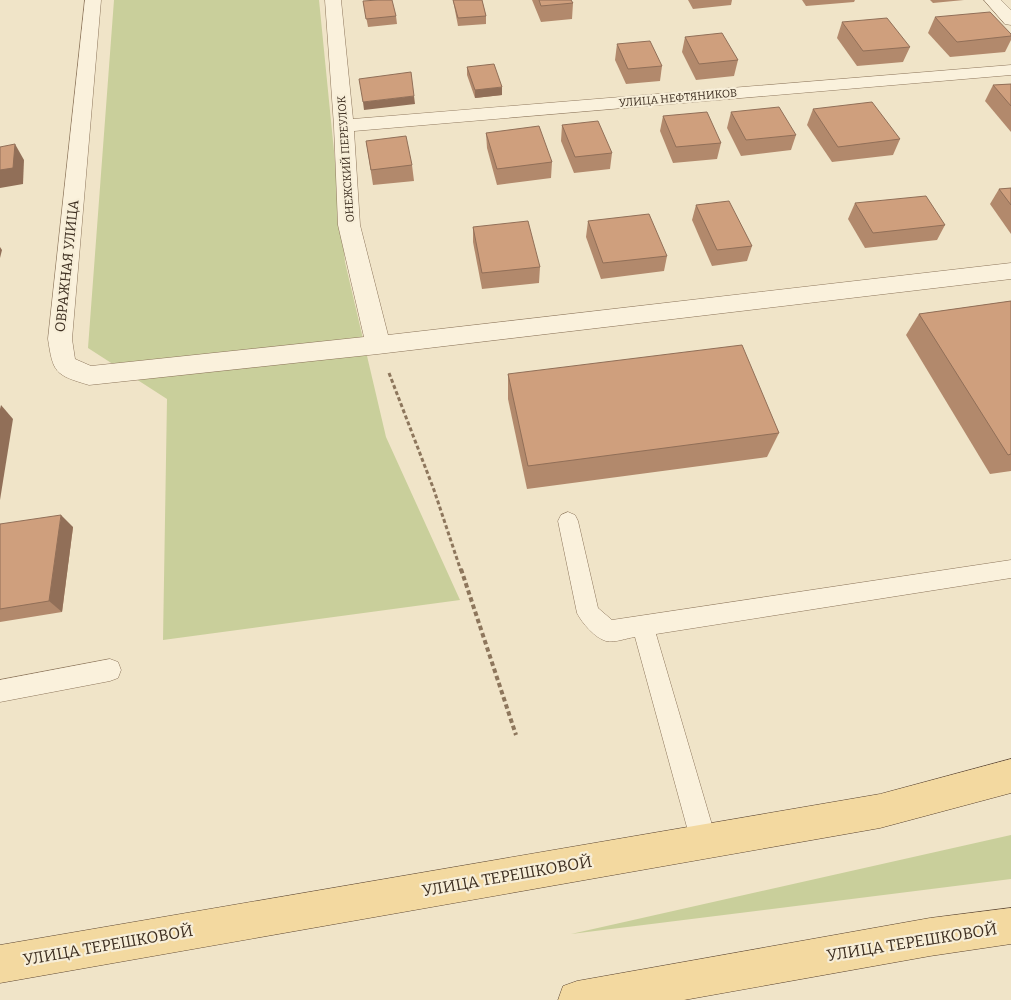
<svg xmlns="http://www.w3.org/2000/svg" width="1011" height="1000" viewBox="0 0 1011 1000" font-family="Bitter,serif">
  <style>
    .green { fill: #c9cf9b }
    .lines { fill: none; stroke-linecap: round; stroke-linejoin: round }
    .service-casing { stroke: #8d765c; stroke-width: 1 }
    .minor-casing { stroke: #8d765c; stroke-width: 1 }
    .primary-casing { stroke: #5b4430; stroke-width: 1 }
    .path-far1 { stroke: #8d765c; stroke-width: 3; stroke-dasharray: 4 2.5; stroke-linecap: butt }
    .path { stroke: #8d765c; stroke-width: 4; stroke-dasharray: 4.5 3; stroke-linecap: butt }
    .service { fill: #faf1dc; fill-rule: evenodd }
    .minor { fill: #faf1dc; fill-rule: evenodd }
    .primary { fill: #f3d9a0; fill-rule: evenodd }
    .wall { fill: #b2896c }
    .shaded-wall { fill: #916f58 }
    .building { fill: #cf9f7d; stroke: #916f58 }
    .labels { text-anchor: middle; dominant-baseline: central; stroke-width: 4.5; stroke-linejoin: round; paint-order: stroke }
    .far-street-label { font-size: 11px; fill: #3d2e20; stroke: #f7eed8 }
    .street-label { font-size: 14px; fill: #3d2e20; stroke: #f7eed8 }
    .near-street-label { font-size: 16px; fill: #3d2e20; stroke: #f7eed8 }
  </style>
  <rect width="100%" height="100%" fill="#f0e4c8"/>
  <g class="green">
    <polygon points="114,0 319,0 345,262 386,437 460,600 163,640 167,399 88,348"/>
    <polygon points="1011,835 1011,879 571,934"/>
  </g>
  <g class="lines">
    <defs>
      <g id="service">
        <path d="M 568,512 L 575,515 L 578,521 L 598,608 L 612,620 L 1011,560 L 1011,578 L 656,634 L 717,842 L 713,851 L 704,855 L 695,851 L 691,842 L 635,637 C 627,638 615,643 606,641 C 595,638 582,623 577,613 L 558,521 L 561,515 Z"/>
        <polygon points="110,659 118,662 121,670 118,678 110,681 0,702 0,680"/>
      </g>
      <g id="minor">
        <path d="M 85,0 L 101,0 L 72,339 L 75,359 L 91,366 L 364,337 L 338,225 L 334,126 L 325,0 L 341,0 L 353,119 L 1011,65 L 1011,75 L 354,131 L 360,225 L 388,335 L 1011,263 L 1011,279 L 378,354 L 89,385 C 55,375 53,373 48,339 Z"/>
        <polygon points="984,0 1001,0 1011,10 1011,25 1005,24"/>
      </g>
      <g id="primary">
        <polygon points="1011,759 1011,793 880,828 0,983 0,945 880,794"/>
        <polygon points="1011,908 1011,944 930,956 684,1000 558,1000 563,986 577,981 930,918"/>
      </g>
    </defs>
    <use href="#service" class="service-casing"/>
    <use href="#minor" class="minor-casing"/>
    <use href="#primary" class="primary-casing"/>
    <polyline class="path-far1" points="389,373 434,490 461,571"/>
    <polyline class="path" points="461,569 516,735"/>
    <use href="#service" class="service"/>
    <use href="#minor" class="minor"/>
    <use href="#primary" class="primary"/>
  </g>
  <g class="wall">
    <polygon points="453,0 482,0 486,16 486,24 458,26"/>
    <polygon points="532,0 571,0 573,3 572,19 541,22"/>
    <polygon points="688,0 732,0 731,5 693,9"/>
    <polygon points="802,0 855,0 854,2 806,6"/>
    <polygon points="930,0 964,0 933,3"/>
    <polygon points="363,1 396,16 397,24 368,27"/>
    <polygon points="935,17 1011,34 1011,40 1005,52 950,57 928,33"/>
    <polygon points="842,22 910,47 903,62 857,66 837,38"/>
    <polygon points="685,37 738,60 734,76 696,80 682,52"/>
    <polygon points="617,44 662,66 660,81 626,84 615,60"/>
    <polygon points="467,67 502,95 475,98 467,75"/>
    <polygon points="1011,84 1011,132 985,101 993,85"/>
    <polygon points="813,109 900,139 893,155 832,162 807,125"/>
    <polygon points="731,112 796,135 791,150 741,156 727,128"/>
    <polygon points="663,116 721,143 717,159 673,163 660,131"/>
    <polygon points="562,125 612,153 610,169 574,173 561,141"/>
    <polygon points="486,133 552,162 551,178 497,185 487,148"/>
    <polygon points="366,141 412,165 414,181 373,185"/>
    <polygon points="1011,188 1011,234 990,204 999,189"/>
    <polygon points="855,203 945,225 937,240 865,248 848,219"/>
    <polygon points="696,205 752,246 747,261 712,266 692,220"/>
    <polygon points="588,221 667,256 664,271 601,279 586,237"/>
    <polygon points="473,227 540,267 539,283 482,289 473,242"/>
    <polygon points="1011,301 1011,471 990,474 906,335 919,314"/>
    <polygon points="508,374 779,433 767,457 527,489 508,399"/>
    <polygon points="0,524 73,527 62,612 0,622"/>
  </g>
  <g class="shaded-wall">
    <polygon points="502,87 502,95 475,98 475,90"/>
    <polygon points="414,96 415,104 364,110 363,102"/>
    <polygon points="15,144 24,160 23,184 0,188 0,170"/>
    <polygon points="0,247 2,250 0,258"/>
    <polygon points="1,405 13,419 0,500 0,409"/>
    <polygon points="61,515 73,527 62,612 49,601"/>
  </g>
  <g class="building">
    <polygon points="378,0 392,0 396,16 366,19 363,1"/>
    <polygon points="453,0 482,0 486,16 458,18"/>
    <polygon points="539,0 571,0 573,3 541,6"/>
    <polygon points="990,12 1011,34 1011,36 957,42 935,17"/>
    <polygon points="887,18 910,47 863,51 842,22"/>
    <polygon points="722,33 738,60 699,64 685,37"/>
    <polygon points="650,41 662,66 628,69 617,44"/>
    <polygon points="494,64 502,87 475,90 467,67"/>
    <polygon points="411,72 414,96 363,102 359,79"/>
    <polygon points="1011,84 1011,106 993,85"/>
    <polygon points="872,102 900,139 838,147 813,109"/>
    <polygon points="779,107 796,135 746,140 731,112"/>
    <polygon points="707,112 721,143 676,147 663,116"/>
    <polygon points="598,121 612,153 575,157 562,125"/>
    <polygon points="539,126 552,162 497,169 486,133"/>
    <polygon points="406,136 412,165 371,170 366,141"/>
    <polygon points="15,144 13,168 0,170 0,147"/>
    <polygon points="1011,188 1011,205 999,189"/>
    <polygon points="926,196 945,225 873,233 855,203"/>
    <polygon points="729,201 752,246 717,250 696,205"/>
    <polygon points="649,214 667,256 603,263 588,221"/>
    <polygon points="528,221 540,267 482,273 473,227"/>
    <polygon points="1011,301 1011,454 1008,455 919,314"/>
    <polygon points="742,345 779,433 528,466 508,374"/>
    <polygon points="61,515 49,601 0,609 0,524"/>
  </g>
  <g class="labels">
    <g class="far-street-label">
      <text transform="translate(678 98) rotate(-5)">УЛИЦА НЕФТЯНИКОВ</text>
      <text transform="translate(346 159) rotate(-94)">ОНЕЖСКИЙ ПЕРЕУЛОК</text>
    </g>
    <g class="street-label">
      <text transform="translate(67 266) rotate(-84)">ОВРАЖНАЯ УЛИЦА</text>
    </g>
    <g class="near-street-label">
      <text transform="translate(507 876) rotate(-10)">УЛИЦА ТЕРЕШКОВОЙ</text>
      <text transform="translate(912 942) rotate(-9)">УЛИЦА ТЕРЕШКОВОЙ</text>
      <text transform="translate(108 945) rotate(-10)">УЛИЦА ТЕРЕШКОВОЙ</text>
    </g>
  </g>
</svg>
